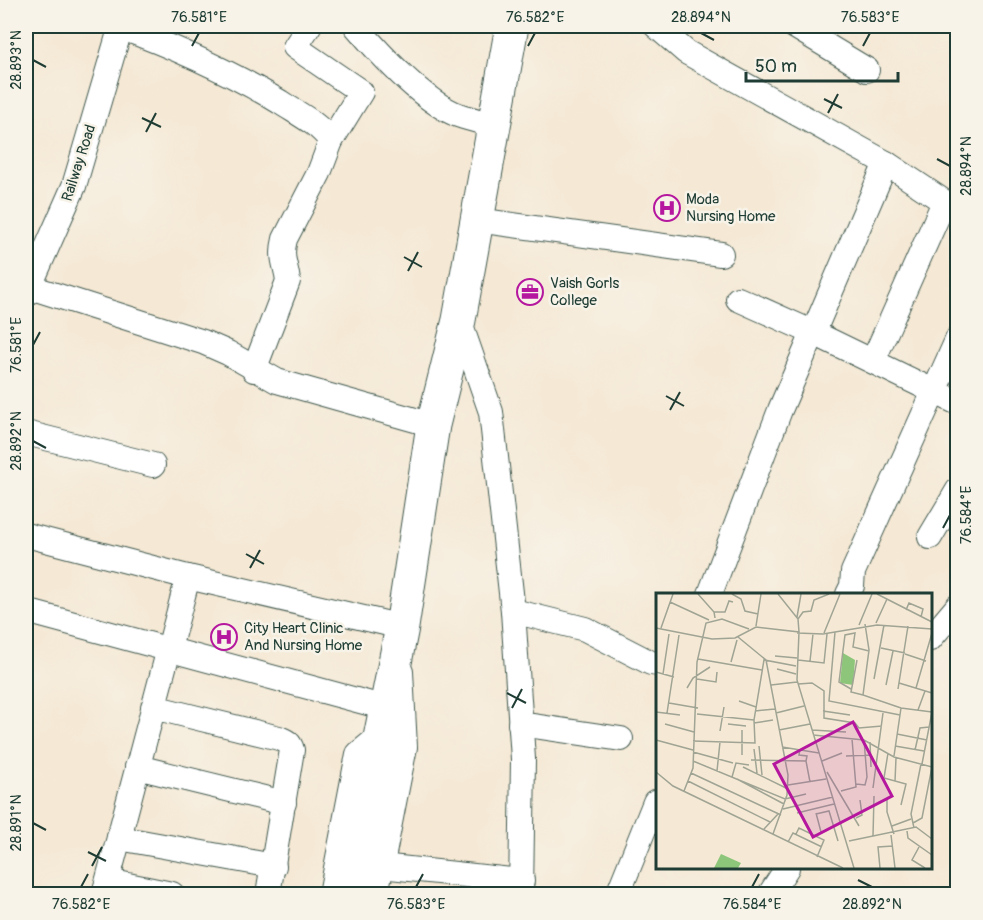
<svg xmlns="http://www.w3.org/2000/svg" width="983" height="920" viewBox="0 0 983 920" font-family="Pangolin,sans-serif">
  <style>
    .lines { fill: none; stroke-linecap: round; stroke-linejoin: round }
    .minor-casing { stroke: #3f574c; stroke-width: 26 }
    .highway-casing { stroke: #3f574c; stroke-width: 35 }
    .minor { stroke: #fff; stroke-width: 24 }
    .highway { stroke: #fff; stroke-width: 33 }
    .ticks { fill: none; stroke: #1f3d34; stroke-width: 2 }
    .labels { text-anchor: middle; dominant-baseline: central; stroke-width: 5; stroke-linejoin: round; paint-order: stroke }
    .street-label { font-size: 15px; fill: #1f3d34; stroke: #f7f3e8 }
    .poi-label { font-size: 15px; fill: #1f3d34; stroke: #f7f3e8; text-anchor: start }
    .inset-road { fill: none; stroke: #9fa494; stroke-width: 1.5 }
    .view { fill: #b5179e; fill-opacity: 0.15; stroke: #b5179e; stroke-width: 3 }
    .inset-edge { fill: none; stroke: #1f3d34; stroke-width: 3 }
    .neatline { fill: none; stroke: #1f3d34; stroke-width: 2 }
    .ticks-label { font-size: 15px; text-anchor: middle; fill: #1f3d34 }
  </style>
  <rect width="100%" height="100%" fill="#f7f3e8"/>
  <filter id="ink" filterUnits="userSpaceOnUse"><feTurbulence type="fractalNoise" baseFrequency=".0167" numOctaves="2"/><feDisplacementMap in="SourceGraphic" scale="12" xChannelSelector="R" yChannelSelector="G"/><feConvolveMatrix kernelMatrix="1 2 1 2 8 2 1 2 1" color-interpolation-filters="sRGB"/></filter>
  <filter id="wash" filterUnits="userSpaceOnUse"><feTurbulence type="fractalNoise" baseFrequency=".008" numOctaves="4" result="noise"/><feDisplacementMap in="SourceGraphic" scale="24" xChannelSelector="R" yChannelSelector="G"/><feGaussianBlur stdDeviation="1.35" result="paint"/><feColorMatrix in="noise" values="0 0 0 0 0 0 0 0 0 0 0 0 0 0 0 0 0 1.4 0 .05"/><feComposite in="paint" operator="in"/></filter>
  <g filter="url(#wash)">
    <rect width="100%" height="100%" fill="#f5e8d4"/>
  </g>
  <g filter="url(#ink)">
    <g class="lines">
      <defs>
        <g id="minor">
          <path d="M 117,26 C 175,47 227,70 280,102 C 298,114 318,123 331,141 L 319,173 L 285,239 C 280,259 286,263 288,281 L 254,370"/>
          <polyline points="309,26 295,47 361,92 331,141"/>
          <path d="M 356,26 C 379,53 424,102 458,115 C 469,119 482,122 494,125"/>
          <polyline points="656,26 686,52 886,163 958,211"/>
          <polyline points="794,26 867,70"/>
          <polyline points="477,220 721,254"/>
          <polyline points="30,287 203,342 228,353 277,381 433,425"/>
          <polyline points="26,295 74,186 121,26"/>
          <polyline points="738,299 814,333 958,403"/>
          <polyline points="459,320 491,412 513,611 523,759 521,894"/>
          <polyline points="873,361 944,202"/>
          <polyline points="26,433 153,465"/>
          <polyline points="26,535 188,577 402,627"/>
          <polyline points="930,537 958,490"/>
          <polyline points="710,594 780,410 886,163"/>
          <polyline points="848,594 852,586 853,572 958,338"/>
          <polyline points="26,611 386,708"/>
          <polyline points="513,611 585,629 651,663 658,664"/>
          <polyline points="930,639 958,606"/>
          <path d="M 153,707 L 279,738 C 286,741 290,742 292,750 L 268,894"/>
          <polyline points="520,724 621,739"/>
          <polyline points="137,767 284,803"/>
          <polyline points="119,838 274,866"/>
          <polyline points="381,866 522,881"/>
          <polyline points="108,881 172,894"/>
          <polyline points="104,894 188,577"/>
          <polyline points="331,894 358,754 381,735"/>
          <polyline points="376,894 405,747 401,672"/>
          <polyline points="618,894 655,802"/>
          <polyline points="770,894 787,868"/>
        </g>
        <polyline id="highway" points="349,894 402,627 433,425 459,320 512,26"/>
      </defs>
      <use href="#minor" class="minor-casing"/>
      <use href="#highway" class="highway-casing"/>
      <use href="#minor" class="minor"/>
      <use href="#highway" class="highway"/>
    </g>
  </g>
  <path class="ticks" d="M 701,33 L 714,40M 192,46 L 199,33M 528,46 L 535,33M 863,46 L 870,33M 33,60 L 46,67M 824,99 L 842,108M 828,113 L 838,94M 142,118 L 161,127M 146,132 L 156,113M 937,159 L 950,166M 404,257 L 422,267M 408,271 L 418,252M 33,345 L 40,332M 666,396 L 684,406M 670,410 L 680,392M 33,441 L 46,448M 943,528 L 950,515M 246,554 L 264,564M 250,568 L 260,550M 507,693 L 526,703M 512,708 L 522,689M 33,823 L 46,830M 88,852 L 106,861M 92,866 L 102,847M 858,880 L 872,887M 81,887 L 88,874M 416,887 L 423,874M 752,887 L 759,874"/>
  <defs>
    <symbol id="hospital-ring" viewBox="-11 -11 22 22"><circle r="9.5" fill="#f7f3e8" stroke="#b5179e" stroke-width="1.5"/><path d="M-5-5h3v3.5h4V-5h3V5h-3V1.5h-4V5h-3Z" fill="#b5179e"/></symbol>
    <symbol id="office-ring" viewBox="-11 -11 22 22"><circle r="9.5" fill="#f7f3e8" stroke="#b5179e" stroke-width="1.5"/><path d="M-6-3h4V-5.5h4V-3h4V5H-6ZM-1-4.5V-3h2v-1.5ZM-6 0V1H6V0Z" fill="#b5179e"/></symbol>
  </defs>
  <g fill-rule="evenodd">
    <use href="#hospital-ring" x="652" y="193" width="30" height="30"/>
    <use href="#office-ring" x="515" y="277" width="30" height="30"/>
    <use href="#hospital-ring" x="209" y="622" width="30" height="30"/>
  </g>
  <g class="labels">
    <g class="street-label">
      <text transform="translate(79 163) rotate(-72)">Railway Road</text>
    </g>
    <g class="poi-label">
      <text x="686" y="199">Moda<tspan x="686" dy="17">Nursing Home</tspan></text>
      <text x="550" y="283">Vaish Gorls<tspan x="550" dy="17">College</tspan></text>
      <text x="244" y="628">City Heart Clinic<tspan x="244" dy="17">And Nursing Home</tspan></text>
    </g>
  </g>
  <g transform="translate(656 593)">
    <rect width="276" height="276" fill="#f5e8d4"/>
    <path d="M 187,60 L 199,67 L 197,92 L 184,90 Z" fill="#8dc67a"/>
    <path d="M 65,261 L 85,270 L 82,275 L 58,275 Z" fill="#8dc67a"/>
    <path class="inset-road" d="M 42,1 L 58,19 L 59,25M 76,1 L 85,6 L 89,18 L 102,21M 122,1 L 142,26 L 143,39M 221,1 L 276,29M 14,9 L 53,27M 250,17 L 253,10 L 267,16 L 265,24M 58,19 L 69,19 L 73,8 L 77,9M 141,24 L 145,1M 142,26 L 147,19 L 155,18 L 158,7 L 173,1M 220,30 L 231,6M 209,31 L 213,57 L 207,102 L 245,115 L 276,119M 203,32 L 216,1M 100,33 L 105,1M 0,35 L 56,46 L 79,45 L 100,34 L 143,39 L 141,87 L 198,275M 5,35 L 17,1M 179,39 L 173,108 L 244,122M 141,40 L 167,41 L 221,32 L 276,36M 168,40 L 184,1M 82,44 L 110,67 L 132,182 L 131,202 L 117,241M 225,55 L 249,60M 249,61 L 270,68M 119,63 L 141,65M 42,66 L 106,77M 142,67 L 168,70 L 171,41M 201,67 L 195,99 L 207,102M 154,68 L 157,41M 75,69 L 81,47M 121,76 L 140,81M 0,79 L 18,84M 7,81 L 13,41M 41,86 L 60,89 L 61,79M 218,86 L 228,32M 243,90 L 276,100M 142,91 L 156,90 L 168,98 L 168,125 L 199,130 L 203,135 L 226,133M 115,92 L 141,89M 230,92 L 237,58M 31,95 L 37,85 L 54,74M 260,95 L 276,40M 195,96 L 183,89 L 189,42 L 199,40 L 197,54 L 213,58M 242,96 L 252,33M 83,108 L 100,114M 13,110 L 42,115M 262,117 L 269,98M 99,118 L 119,116M 167,118 L 194,122M 0,119 L 24,122M 11,120 L 23,42M 120,120 L 148,113M 41,121 L 98,127M 98,130 L 117,127M 9,131 L 38,139M 72,131 L 90,133M 86,137 L 86,162M 123,137 L 154,131M 156,137 L 190,139M 64,138 L 68,114M 241,141 L 271,147M 157,142 L 208,147 L 238,164 L 276,174M 0,147 L 37,157M 37,148 L 99,150 L 98,127 L 108,67 L 140,73M 214,149 L 215,174M 103,153 L 106,182M 239,153 L 268,158M 126,154 L 163,160M 98,156 L 101,180M 144,156 L 143,162 L 151,163 L 150,168M 259,157 L 264,135 L 273,134M 37,159 L 77,170M 232,160 L 228,185 L 250,191 L 245,212M 190,163 L 215,162M 238,163 L 245,115M 95,167 L 150,168 L 154,189M 37,168 L 129,206 L 150,201M 166,168 L 186,160M 266,171 L 276,119M 87,174 L 132,196M 61,178 L 64,149M 0,179 L 17,193 L 187,275M 171,179 L 203,233M 35,180 L 125,222M 76,184 L 80,170 L 93,172M 81,186 L 128,211M 32,188 L 114,229M 239,188 L 240,165M 200,191 L 209,192 L 211,184 L 208,147M 132,192 L 170,186M 217,195 L 227,120M 28,198 L 37,175 L 41,69 L 50,30 L 66,26 L 93,36M 185,198 L 200,194 L 196,146M 231,206 L 231,219 L 238,241M 127,216 L 177,204M 141,220 L 178,211M 160,220 L 165,239M 160,221 L 173,218 L 182,248M 200,225 L 206,222 L 204,207M 257,230 L 266,225 L 276,174M 236,233 L 255,226M 258,235 L 255,221 L 265,171M 108,236 L 122,221M 251,238 L 252,245 L 276,262M 140,241 L 143,235 L 168,247 L 161,264M 235,242 L 239,275M 217,243 L 218,203M 193,248 L 260,234 L 276,246M 132,249 L 137,240 L 166,254M 263,254 L 256,267 L 269,275M 224,275 L 222,254 L 237,253"/>
    <path class="view" d="M 197,129 L 236,203 L 157,244 L 118,171 Z"/>
    <rect width="276" height="276" class="inset-edge"/>
  </g>
  <rect width="983" height="920" fill="none" stroke="#f7f3e8" stroke-width="66"/>
  <path d="M746 72v9h152v-9" fill="none" stroke="#1f3d34" stroke-width="3"/>
  <text x="755" y="72" font-size="18" fill="#1f3d34" stroke="#f7f3e8" stroke-width="4.5" paint-order="stroke">50 m</text>
  <rect x="33" y="33" width="917" height="854" class="neatline"/>
  <g class="ticks-label">
    <text x="199" y="22">76.581°E</text>
    <text x="535" y="22">76.582°E</text>
    <text x="701" y="22">28.894°N</text>
    <text x="870" y="22">76.583°E</text>
    <text transform="translate(16 60) rotate(-90)" y="5">28.893°N</text>
    <text transform="translate(966 166) rotate(-90)" y="5">28.894°N</text>
    <text transform="translate(16 345) rotate(-90)" y="5">76.581°E</text>
    <text transform="translate(16 441) rotate(-90)" y="5">28.892°N</text>
    <text transform="translate(966 515) rotate(-90)" y="5">76.584°E</text>
    <text transform="translate(16 823) rotate(-90)" y="5">28.891°N</text>
    <text x="81" y="909">76.582°E</text>
    <text x="416" y="909">76.583°E</text>
    <text x="752" y="909">76.584°E</text>
    <text x="872" y="909">28.892°N</text>
  </g>
</svg>
